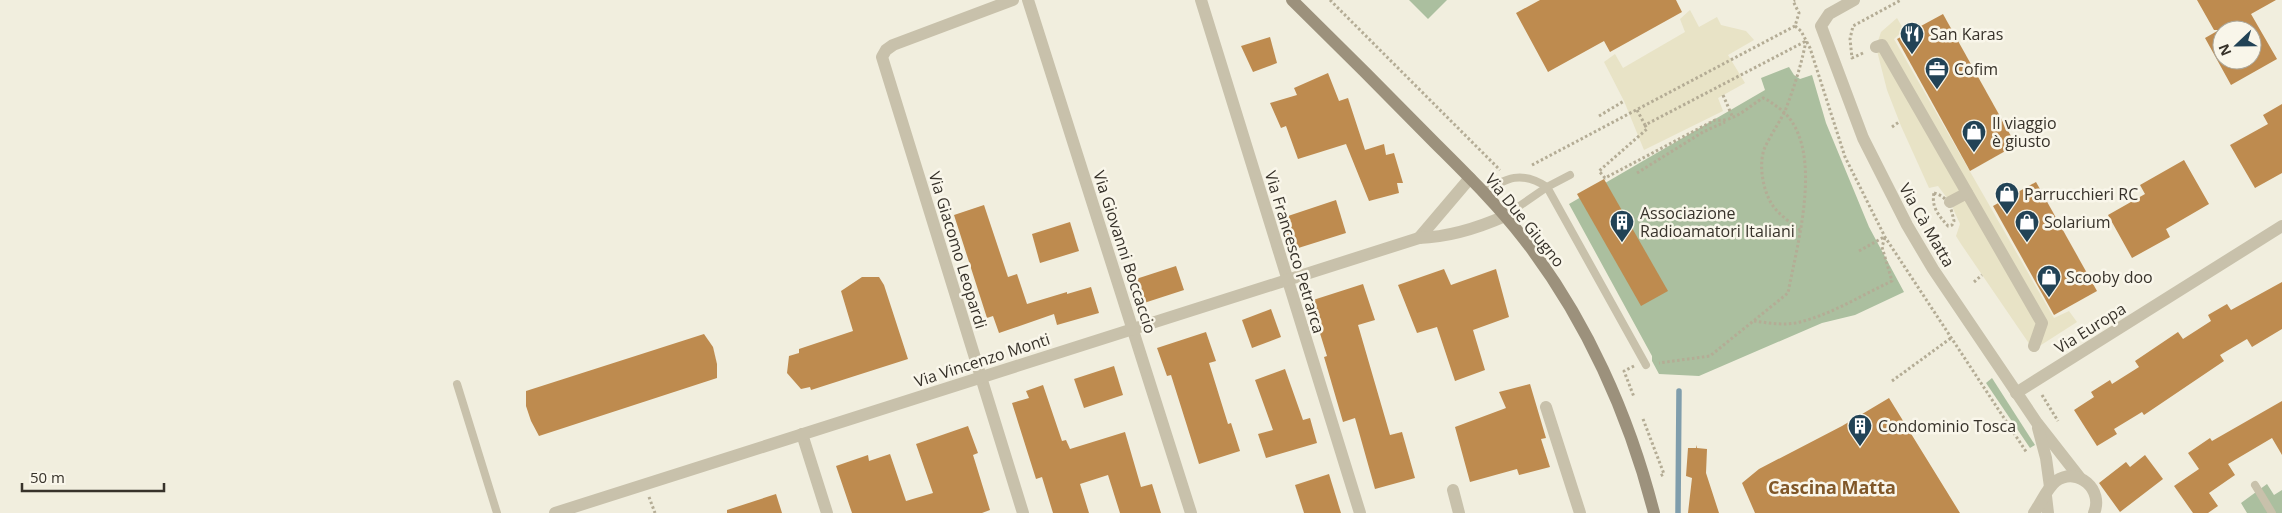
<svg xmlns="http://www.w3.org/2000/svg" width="2282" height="513" viewBox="0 0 2282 513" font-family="'Open Sans',sans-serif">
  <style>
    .green { fill: #abbf9f }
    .plaza { fill: #e8e3c6 }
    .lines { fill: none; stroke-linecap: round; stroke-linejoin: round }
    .stream { stroke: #7f9dac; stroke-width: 5.5 }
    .building { fill: #be8b4f; fill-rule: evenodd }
    .path { stroke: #b4ac95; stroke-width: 3; stroke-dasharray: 2.5 2.5; stroke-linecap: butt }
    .lane { stroke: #c8c1ab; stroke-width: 8 }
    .street { stroke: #c8c1ab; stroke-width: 12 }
    .secondary { stroke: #9c917c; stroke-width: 12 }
    .labels { text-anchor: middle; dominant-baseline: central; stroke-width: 5; stroke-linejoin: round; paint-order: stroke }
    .poi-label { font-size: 16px; fill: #37322a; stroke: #f9f6ea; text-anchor: start }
    .street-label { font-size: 16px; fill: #37322a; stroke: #f9f6ea }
    .neighbourhood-label { font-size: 18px; font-weight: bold; fill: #805728; stroke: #f9f6ea }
  </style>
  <rect width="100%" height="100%" fill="#f1eede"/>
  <g class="green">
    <polygon points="1409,0 1447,0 1428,19"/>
    <polygon points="1789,67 1794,75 1800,79 1812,75 1826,123 1869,227 1904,292 1855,315 1822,323 1699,376 1659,374 1652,361 1652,356 1569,204 1765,90 1761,78"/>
    <polygon points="1992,378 2035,445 2030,448 1986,383"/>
    <polygon points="2267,484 2274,495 2282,490 2282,513 2247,513 2241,503"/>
  </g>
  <g class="plaza">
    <polygon points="1690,10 1699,27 1717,17 1721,25 1746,31 1754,40 1728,55 1745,83 1718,98 1723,111 1644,150 1624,101 1604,62 1615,54 1623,68 1685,32 1680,19"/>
    <polygon points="1897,18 1904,30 1894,39 2054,318 2069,311 2077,322 2038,347 2030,345 1961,244 1956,236 1960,224 1950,202 1938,186 1929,188 1901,126 1887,90 1876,47 1881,32"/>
  </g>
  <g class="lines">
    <polyline class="stream" points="1678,513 1679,391"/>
  </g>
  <g class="building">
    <polygon points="1540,0 1676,0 1682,12 1610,52 1604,41 1548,72 1516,13"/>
    <path d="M 2197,0 L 2276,0 L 2251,14 L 2277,59 L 2231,85 L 2205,38 L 2219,30 L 2214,30 ZM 2222,30 L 2252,30 L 2252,60 L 2222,60 Z"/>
    <polygon points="1943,14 2016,145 1970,171 1897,39"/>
    <polygon points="1270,37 1277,63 1253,72 1241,46"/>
    <polygon points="1328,73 1339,101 1348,98 1365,150 1384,144 1386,155 1394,153 1403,183 1397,183 1399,193 1369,201 1346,144 1298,159 1286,126 1281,128 1270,103 1297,95 1294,88"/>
    <polygon points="2282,104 2282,173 2255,188 2230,145 2268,124 2263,115"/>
    <polygon points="2184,160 2209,204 2166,229 2170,237 2132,258 2108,215 2145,194 2140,185"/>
    <polygon points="1604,179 1668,291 1641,306 1577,194"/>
    <polygon points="2036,182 2097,291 2054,315 1993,206"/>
    <polygon points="1336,200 1346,233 1292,250 1282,218"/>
    <polygon points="984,205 1008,277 1017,274 1027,304 1067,292 1067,294 1091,287 1099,313 1057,325 1054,314 999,333 993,316 987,318 954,215"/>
    <polygon points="1070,222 1079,251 1040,263 1032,234"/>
    <polygon points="1176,266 1184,290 1144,303 1136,279"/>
    <polygon points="1444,269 1451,285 1496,269 1509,317 1473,330 1485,370 1455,381 1437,327 1417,333 1398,285"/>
    <polygon points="862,277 879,277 884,285 908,359 811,390 810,387 801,389 787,373 789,356 799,353 799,349 853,331 841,291"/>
    <polygon points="2282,282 2282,329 2252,347 2247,339 2220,355 2224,361 2144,415 2142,412 2114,429 2117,434 2097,446 2074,410 2094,397 2091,392 2110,380 2112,384 2139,367 2135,361 2178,332 2183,339 2211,321 2208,315 2227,304 2231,310"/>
    <polygon points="1363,284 1375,320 1358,325 1390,435 1402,432 1415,478 1375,489 1355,418 1343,422 1324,357 1327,356 1310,301"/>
    <polygon points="1271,309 1281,337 1252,348 1242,320"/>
    <polygon points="1206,332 1216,361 1209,363 1228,424 1231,423 1240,451 1199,464 1171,375 1167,376 1157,348"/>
    <polygon points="704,334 713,347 717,364 717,378 539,436 531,421 526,406 526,391"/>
    <polygon points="1114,366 1123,395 1084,408 1074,379"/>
    <polygon points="1285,369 1303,420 1310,418 1317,443 1266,458 1258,434 1273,430 1255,380"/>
    <polygon points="1530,384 1546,438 1541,439 1550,467 1519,475 1517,469 1470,482 1455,427 1506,408 1499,392"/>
    <polygon points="1043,385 1062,441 1066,440 1070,449 1125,432 1141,487 1152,484 1161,513 1120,513 1108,475 1080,484 1089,513 1053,513 1042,477 1036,479 1012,403 1029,398 1026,391"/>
    <polygon points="1889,398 1960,513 1755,513 1742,483 1759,469 1842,426"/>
    <polygon points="2282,401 2282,455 2272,438 2228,464 2235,475 2209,493 2218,506 2208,513 2193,513 2174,486 2199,469 2188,453 2210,438 2212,441"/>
    <polygon points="968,426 978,453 973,455 990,510 982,513 852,513 836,466 868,455 869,461 890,454 906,501 933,493 916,444"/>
    <polygon points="1696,445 1697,448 1707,449 1706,473 1719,513 1688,513 1692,478 1686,476 1688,448 1696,448"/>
    <polygon points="2145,455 2163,479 2120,512 2099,483 2126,462 2130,467"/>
    <polygon points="1329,474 1341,513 1304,513 1295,485"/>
    <polygon points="776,494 782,513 727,513 727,510"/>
  </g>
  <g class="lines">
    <g class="path">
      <polyline points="1330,0 1500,170"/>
      <polyline points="1795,26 1801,31 1810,48 1845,157 1885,237 2027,453"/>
      <polyline points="1863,53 1852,58 1850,39 1853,26 1901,0"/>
      <polyline points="1723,95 1733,118"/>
      <polyline points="1637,110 1645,125 1806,41"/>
      <polyline points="1599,116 1624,101"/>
      <path d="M 1645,125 L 1647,129 L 1599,171 L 1605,178 L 1715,120 C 1733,123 1748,107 1763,98 C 1769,100 1774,105 1779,108 C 1827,144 1797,244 1788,293 L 1710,356 L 1659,363"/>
      <polyline points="1892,127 1899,122"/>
      <polyline points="1532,165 1795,26 1799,13 1793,1 1795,0"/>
      <polyline points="1637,173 1703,132 1725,122"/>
      <path d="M 1934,193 C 1949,197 1951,208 1954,221 L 1952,225 L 1948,226 C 1939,216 1931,207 1934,193 Z"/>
      <path d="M 1800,230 C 1790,222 1776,213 1770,201 C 1762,186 1758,160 1766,145 C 1772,133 1779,123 1785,111 C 1794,88 1801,66 1806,41"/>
      <polyline points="1859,251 1884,237"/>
      <polyline points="1974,282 1982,275"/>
      <path d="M 1754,321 C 1769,323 1785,326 1800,322 C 1832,314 1862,295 1892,281 L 1882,247 L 1885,237"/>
      <polyline points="1634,366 1624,371 1634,397"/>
      <polyline points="1892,381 1951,338"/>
      <polyline points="2042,395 2058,421"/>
      <polyline points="1643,419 1664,474 1660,476"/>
      <polyline points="649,497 655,513"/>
    </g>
    <g class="lane">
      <polyline points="1570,175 1547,187 1646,365"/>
      <path d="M 1483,192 C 1507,178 1521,170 1547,187 L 1505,216"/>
      <polyline points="457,384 497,513"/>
      <polyline points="2255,485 2272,513"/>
    </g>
    <g class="street">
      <polyline points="1013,0 893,45 886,50 882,57 1023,513"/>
      <polyline points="1028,0 1191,513"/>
      <polyline points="1201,0 1360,513"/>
      <polyline points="1854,0 1829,14 1821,26 1863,138 1907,225 1933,269 2037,423 2080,478"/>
      <polyline points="1876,47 1882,45 2042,323 2034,346"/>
      <polyline points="1950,202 1967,193"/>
      <polyline points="1419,238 1470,178"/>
      <polyline points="2016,393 2282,226"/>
      <polyline points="1546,407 1580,513"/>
      <polyline points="2038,428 2046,458 2050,487"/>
      <polyline points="802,434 827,513"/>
      <polyline points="1453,490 1459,513"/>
      <polyline points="2046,496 2048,513"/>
      <path d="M 555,513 L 1419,238 C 1448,237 1478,228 1505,216"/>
      <path d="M 2034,513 C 2041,503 2047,488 2056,481 C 2078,466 2104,490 2094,513"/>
    </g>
    <path class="secondary" d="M 1292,0 C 1340,47 1387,94 1434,142 C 1465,173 1497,204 1524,239 C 1586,319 1629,415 1654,513"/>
  </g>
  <defs>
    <symbol id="restaurant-pin" viewBox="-11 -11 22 30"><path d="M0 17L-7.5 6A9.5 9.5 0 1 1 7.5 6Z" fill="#224356" stroke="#f9f6ea"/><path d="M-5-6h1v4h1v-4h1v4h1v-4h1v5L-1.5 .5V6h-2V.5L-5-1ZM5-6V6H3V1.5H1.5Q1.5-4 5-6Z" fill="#fff"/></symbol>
    <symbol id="office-pin" viewBox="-11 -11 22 30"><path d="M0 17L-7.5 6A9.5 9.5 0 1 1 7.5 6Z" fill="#224356" stroke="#f9f6ea"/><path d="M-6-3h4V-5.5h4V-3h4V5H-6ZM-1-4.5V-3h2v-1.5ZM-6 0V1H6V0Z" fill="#fff"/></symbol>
    <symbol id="shop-pin" viewBox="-11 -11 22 30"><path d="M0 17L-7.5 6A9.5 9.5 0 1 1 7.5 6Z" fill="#224356" stroke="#f9f6ea"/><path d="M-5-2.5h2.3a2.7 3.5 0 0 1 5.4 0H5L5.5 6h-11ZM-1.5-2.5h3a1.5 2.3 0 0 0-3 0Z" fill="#fff"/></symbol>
    <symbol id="building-pin" viewBox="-11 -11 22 30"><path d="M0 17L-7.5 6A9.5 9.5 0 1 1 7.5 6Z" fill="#224356" stroke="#f9f6ea"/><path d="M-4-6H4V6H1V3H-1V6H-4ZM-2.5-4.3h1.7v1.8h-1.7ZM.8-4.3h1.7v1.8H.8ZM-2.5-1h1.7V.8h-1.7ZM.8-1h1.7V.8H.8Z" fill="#fff"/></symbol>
  </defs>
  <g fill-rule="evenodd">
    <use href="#restaurant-pin" x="1898" y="20" width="28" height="38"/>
    <use href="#office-pin" x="1923" y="55" width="28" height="38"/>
    <use href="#shop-pin" x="1960" y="118" width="28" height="38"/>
    <use href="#shop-pin" x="1993" y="180" width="28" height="38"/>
    <use href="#building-pin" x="1608" y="208" width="28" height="38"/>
    <use href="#shop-pin" x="2013" y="208" width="28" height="38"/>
    <use href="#shop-pin" x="2035" y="263" width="28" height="38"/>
    <use href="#building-pin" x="1846" y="412" width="28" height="38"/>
  </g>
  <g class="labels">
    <g class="poi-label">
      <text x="1930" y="34">San Karas</text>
      <text x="1954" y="69">Cofim</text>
      <text x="1992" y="123">Il viaggio<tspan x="1992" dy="18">è giusto</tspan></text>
      <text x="2024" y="194">Parrucchieri RC</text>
      <text x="1640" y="213">Associazione<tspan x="1640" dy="18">Radioamatori Italiani</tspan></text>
      <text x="2044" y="222">Solarium</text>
      <text x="2066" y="277">Scooby doo</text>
      <text x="1878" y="426">Condominio Tosca</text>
    </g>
    <g class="street-label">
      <text transform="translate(1525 220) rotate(51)">Via Due Giugno</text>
      <text transform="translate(1927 225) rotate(60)">Via Cà Matta</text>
      <text transform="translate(958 250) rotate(73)">Via Giacomo Leopardi</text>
      <text transform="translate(1125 252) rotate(72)">Via Giovanni Boccaccio</text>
      <text transform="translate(1295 252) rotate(73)">Via Francesco Petrarca</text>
      <text transform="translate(2090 328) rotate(-32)">Via Europa</text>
      <text transform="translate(982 360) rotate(-18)">Via Vincenzo Monti</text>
    </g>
    <g class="neighbourhood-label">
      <text x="1832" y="487">Cascina Matta</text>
    </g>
  </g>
  <g transform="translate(2237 45) rotate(248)"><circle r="24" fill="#f9f6ea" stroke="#aba89d"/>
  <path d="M0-4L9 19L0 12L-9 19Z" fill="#224356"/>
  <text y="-8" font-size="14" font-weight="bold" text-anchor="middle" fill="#37322a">N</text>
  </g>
  <path d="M22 483v8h142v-8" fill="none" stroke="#37322a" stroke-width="2.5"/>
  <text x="30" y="483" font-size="15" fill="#37322a" stroke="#f9f6ea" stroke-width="4" paint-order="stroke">50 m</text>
</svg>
